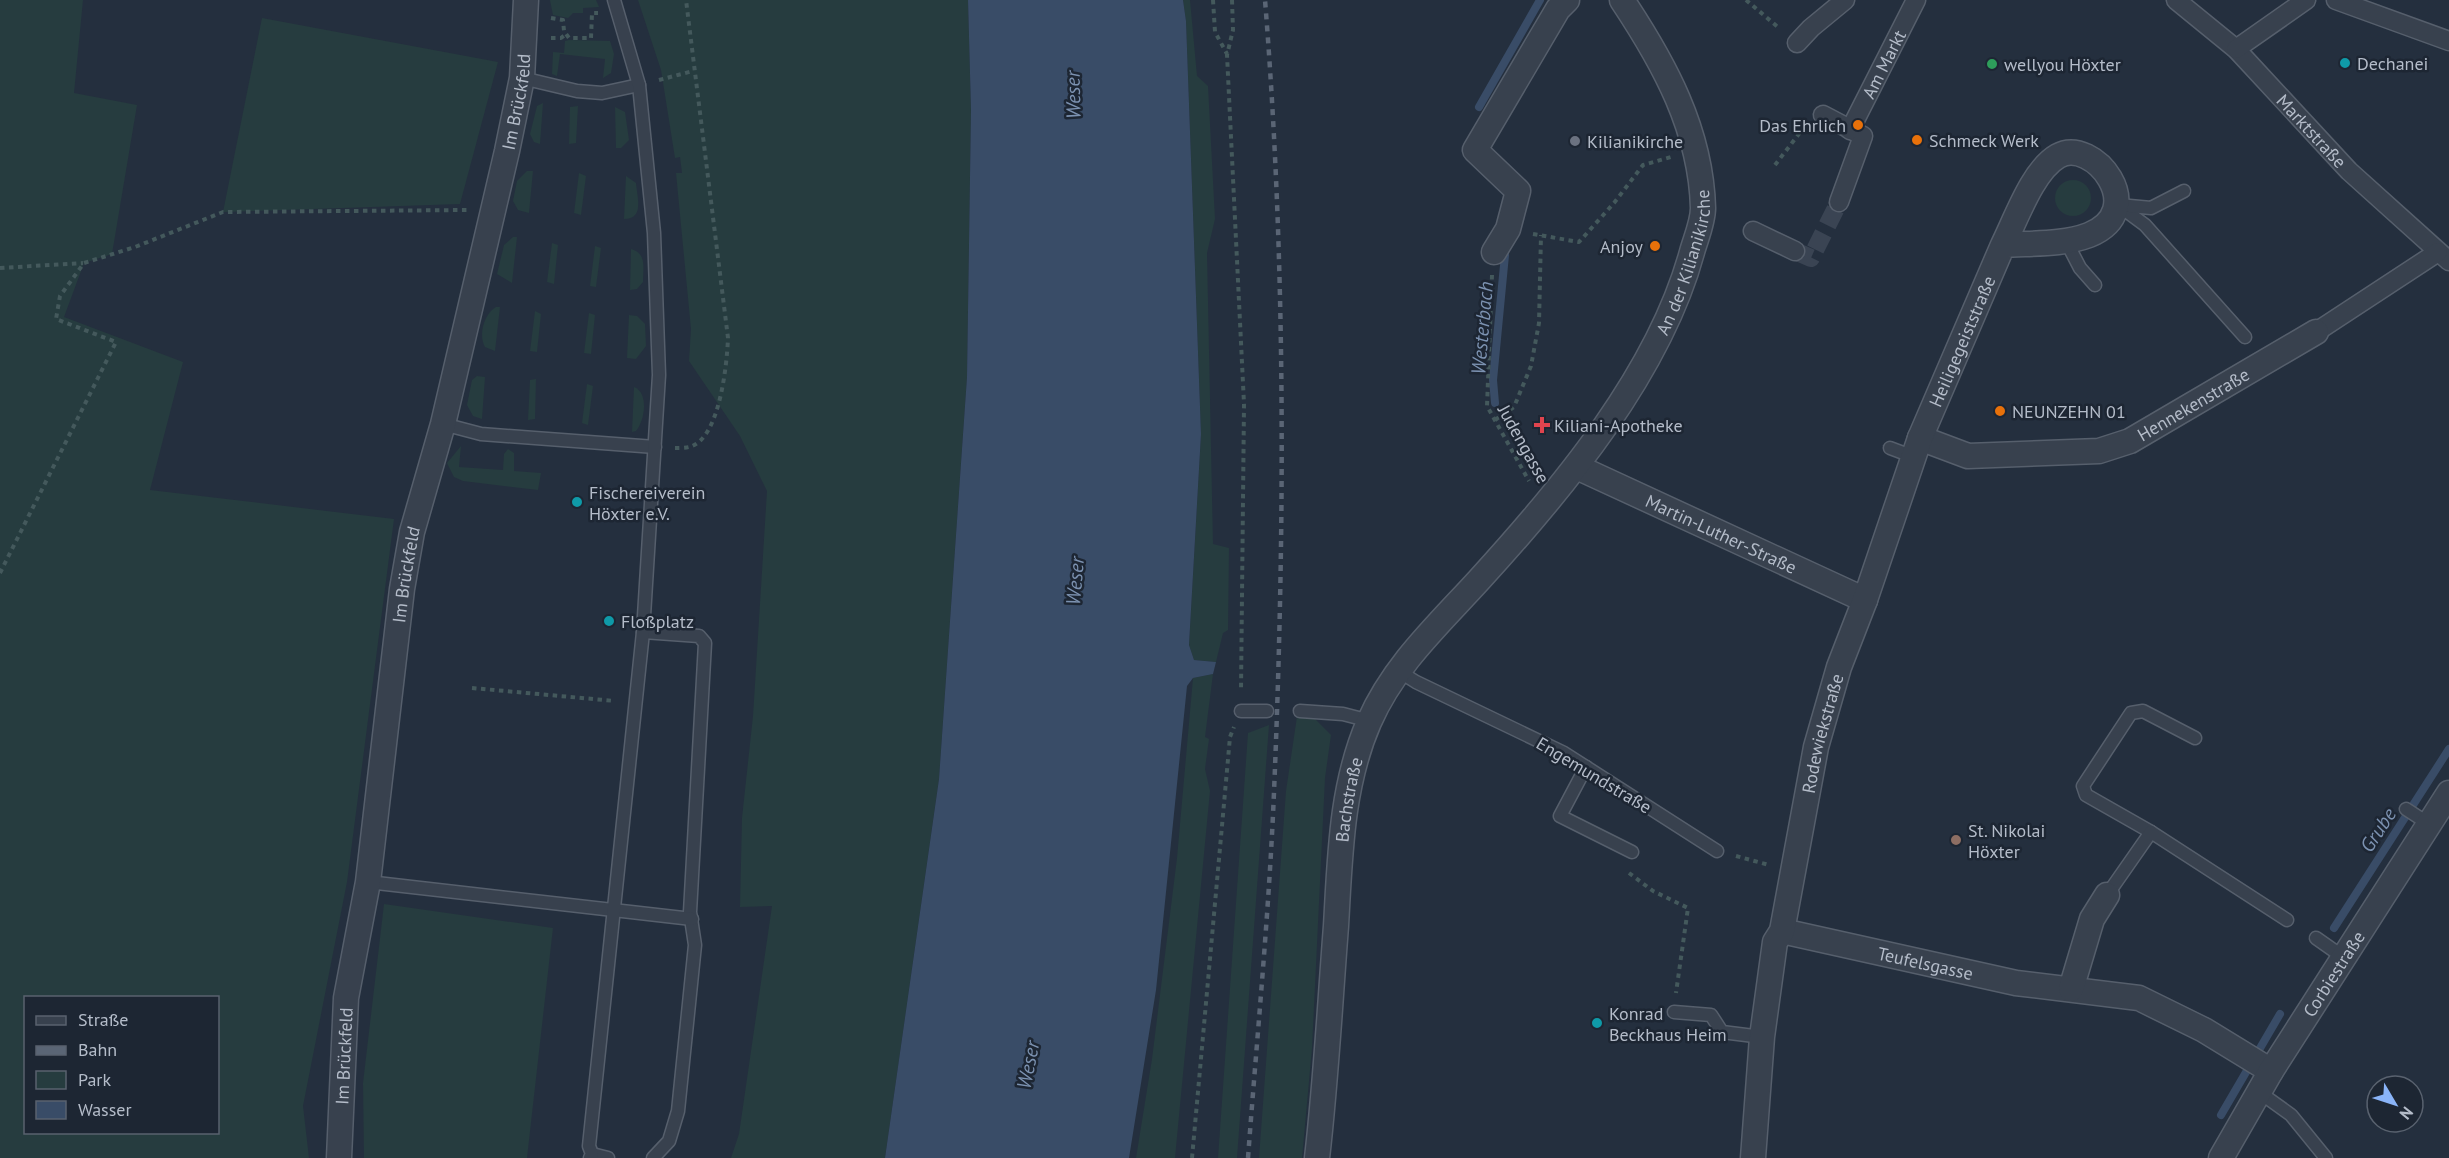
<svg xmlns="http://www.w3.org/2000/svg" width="2449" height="1158" viewBox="0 0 2449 1158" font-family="'PT Sans',sans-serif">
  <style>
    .green { fill: #263c3f; fill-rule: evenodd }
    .water { fill: #394c67 }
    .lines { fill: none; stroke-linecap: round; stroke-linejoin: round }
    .stream { stroke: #394c67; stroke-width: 8 }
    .pedestrian-tunnel { stroke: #3a4453; stroke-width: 18; stroke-dasharray: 18 9; stroke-linecap: butt }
    .service-casing { stroke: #565f6c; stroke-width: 15 }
    .pedestrian-casing { stroke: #565f6c; stroke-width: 21 }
    .minor-casing { stroke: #565f6c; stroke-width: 27 }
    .path { stroke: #44595c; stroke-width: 4; stroke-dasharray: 4.5 4.5; stroke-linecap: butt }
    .service { stroke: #38414e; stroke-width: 12 }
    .pedestrian { stroke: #38414e; stroke-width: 18 }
    .minor { stroke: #38414e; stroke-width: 24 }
    .rail { stroke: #5a6575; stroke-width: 4.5; stroke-dasharray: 6 6; stroke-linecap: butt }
    .culture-dot { fill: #0f9aa8; stroke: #1d2633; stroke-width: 2 }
    .leisure-dot { fill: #2e9e5b; stroke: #1d2633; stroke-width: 2 }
    .food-dot { fill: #e8710a; stroke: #1d2633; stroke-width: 2 }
    .worship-dot { fill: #6b7280; stroke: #1d2633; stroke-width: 2 }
    .health-dot { fill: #e0444e; stroke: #1d2633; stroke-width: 2 }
    .education-dot { fill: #8d6e63; stroke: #1d2633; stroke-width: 2 }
    .labels { text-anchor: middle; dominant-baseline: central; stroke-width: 5; stroke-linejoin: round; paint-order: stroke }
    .poi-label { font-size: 18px; fill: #b4bcc9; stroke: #1d2633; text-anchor: start }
    .street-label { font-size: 18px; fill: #b4bcc9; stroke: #1d2633 }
    .water-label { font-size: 20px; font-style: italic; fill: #7c92b1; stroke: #1d2633 }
  </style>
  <rect width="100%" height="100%" fill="#242f3e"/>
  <g class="green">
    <path d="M 0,0 L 83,0 L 74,93 L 137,105 L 112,254 L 84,263 L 64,317 L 183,362 L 150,490 L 394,519 L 347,882 L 303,1106 L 309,1158 L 0,1158 ZM 26,998 L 218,998 L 218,1132 L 26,1132 Z"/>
    <polygon points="550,0 596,0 599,7 583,8 583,13 573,13 568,18 553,15"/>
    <polygon points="638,0 968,0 971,110 967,377 939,779 885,1158 731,1158 739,1134 772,906 740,907 742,818 753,716 767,491 740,436 689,361 691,329 676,173 682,173 680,157 675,158 661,70"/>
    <polygon points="1183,0 1190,0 1197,76 1208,86 1215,219 1207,253 1213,544 1229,548 1228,630 1223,633 1216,662 1194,660 1189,645 1201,434 1186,21"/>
    <polygon points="262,18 498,62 460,204 223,212"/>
    <polygon points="569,40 610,41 614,54 611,73 603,78 605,59 560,54 557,76 552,74 553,52 564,53 565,41"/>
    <polygon points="543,103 540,144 534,142 530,134 537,106"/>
    <polygon points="578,106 576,143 569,144 570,107"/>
    <polygon points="615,107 625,112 629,140 621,148 616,148"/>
    <polygon points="527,171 533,171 529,213 518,210 513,201 517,181"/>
    <polygon points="579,173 586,176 581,215 574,213"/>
    <path d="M 626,176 L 636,183 C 637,197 645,219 624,219 Z"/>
    <circle cx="2073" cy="198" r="18"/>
    <polygon points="513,237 517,237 512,283 497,274 504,245"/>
    <polygon points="552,243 558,245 554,284 547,282"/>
    <polygon points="595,246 601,248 596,287 590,286"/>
    <path d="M 631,249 C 647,253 643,268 643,282 L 637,289 L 630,290 Z"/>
    <path d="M 496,307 L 500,307 L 495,351 L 485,347 C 478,335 484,314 496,307 Z"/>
    <polygon points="535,311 541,314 537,352 530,351"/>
    <polygon points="589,313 595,315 591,354 584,353"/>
    <polygon points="629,315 637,316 645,324 646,346 636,359 627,358"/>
    <polygon points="477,376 485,377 482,419 473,416 467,405 472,380"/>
    <polygon points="536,379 535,419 528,420 530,380"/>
    <polygon points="587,384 593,386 588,425 582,423"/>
    <path d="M 634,387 C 649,393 645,420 636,431 L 632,432 Z"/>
    <polygon points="461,446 459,467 503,470 504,454 508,449 514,453 514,471 541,473 538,490 463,481 454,477 447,463"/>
    <polygon points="1213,674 1205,737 1209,739 1205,769 1210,791 1175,1158 1136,1158 1152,1059 1177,858 1193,678"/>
    <polygon points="1299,703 1331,735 1325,778 1312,1048 1302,1158 1259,1158 1286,791"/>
    <polygon points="1269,725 1237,1158 1218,1158 1248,733"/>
    <polygon points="384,904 553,928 527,1158 364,1158 363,1083"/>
  </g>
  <polygon class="water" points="968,0 1183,0 1186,21 1201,434 1189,645 1194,660 1216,662 1213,674 1193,678 1187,686 1156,990 1129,1158 885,1158 939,779 967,377 971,110"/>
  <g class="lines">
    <g class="stream">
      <polyline points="1479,107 1540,0"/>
      <polyline points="1495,403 1493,380 1505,255"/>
      <polyline points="2334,928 2449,749"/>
      <polyline points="2221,1115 2280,1014"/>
    </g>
    <polyline class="pedestrian-tunnel" points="1795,251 1811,258 1839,202"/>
    <defs>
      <g id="service">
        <polyline points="522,78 577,91 602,93 639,85"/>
        <polyline points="2118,205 2145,225 2245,337"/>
        <polyline points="2119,205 2151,208 2184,191"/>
        <polyline points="2066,241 2080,268 2095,285"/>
        <polyline points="443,424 481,434 655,447"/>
        <polyline points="1890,448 1914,457"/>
        <polyline points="643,632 699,636 705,643 690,912 695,945 678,1111 669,1141 653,1158"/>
        <polyline points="1397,670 1416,682 1564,753 1717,851"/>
        <polyline points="1241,711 1267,711"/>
        <polyline points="1300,711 1343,714 1370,721"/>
        <polyline points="1586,767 1560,816 1632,852"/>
        <polyline points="2406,809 2429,824"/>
        <polyline points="2151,832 2086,795 2083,786 2131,713 2143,711 2195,738"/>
        <polyline points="368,882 692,919"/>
        <polyline points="2107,895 2151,832 2287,920"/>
        <polyline points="2316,938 2343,957"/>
        <polyline points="1674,1012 1711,1015 1722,1032 1762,1037"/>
        <polyline points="2259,1092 2291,1115 2326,1158"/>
        <polyline points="592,1154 608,1158"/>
        <polyline points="590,1158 592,1154 589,1146 643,632 659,375 654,233 639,85 614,0"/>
      </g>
      <g id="pedestrian">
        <path id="s1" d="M 2176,0 L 2236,49 L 2349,171 L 2449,261"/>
        <polyline points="2336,0 2449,41"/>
        <polyline points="1797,43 1811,28 1845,0"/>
        <polyline points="2236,49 2306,0"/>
        <polyline points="1823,115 1863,136 1839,202"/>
        <path id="s2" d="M 1850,130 L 1916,0"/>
        <polyline points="1753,231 1795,251"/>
        <polyline points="2316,332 2438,252"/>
      </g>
      <g id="minor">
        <polyline points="1494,252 1508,229 1518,191 1475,150 1558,9 1567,0"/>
        <path id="s3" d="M 1920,438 L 1968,456 L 2099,451 L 2130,441 L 2316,332"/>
        <path id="s4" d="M 1577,467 L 1865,600"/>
        <path id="s5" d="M 1782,931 L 2016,983 L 2139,998 L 2204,1030 L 2271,1071"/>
        <polyline points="2071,989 2092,919 2107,895"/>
        <path id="s6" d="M 339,1158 L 346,998 L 368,882 L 402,589 L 412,532 L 443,424 L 507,151 L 522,78 L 526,0"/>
        <path id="s7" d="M 1317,1158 C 1326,1081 1330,1003 1336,926 C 1340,857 1341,786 1369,722 C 1394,665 1438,625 1479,580 C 1563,488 1659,373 1692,252 C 1696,238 1703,222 1703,208 C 1701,130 1664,63 1622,0"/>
        <path id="s8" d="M 1753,1158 L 1762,1037 L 1775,942 L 1782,931 L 1816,747 L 1839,667 L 1865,600 L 1920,438 L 2003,245 C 2031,243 2063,245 2089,235 C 2151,210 2093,136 2058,156 C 2033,170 2016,219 2003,245"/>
        <path id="s9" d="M 2221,1158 L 2271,1071 L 2449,793"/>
      </g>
    </defs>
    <use href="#service" class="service-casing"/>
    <use href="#pedestrian" class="pedestrian-casing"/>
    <use href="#minor" class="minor-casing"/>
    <g class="path">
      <polyline points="1213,0 1215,32 1227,54"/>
      <polyline points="1232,0 1233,30 1227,55 1244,404 1241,691"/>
      <polyline points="1746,0 1779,28"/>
      <polyline points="551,18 563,20 564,31 569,38 591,38 592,13 598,13"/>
      <polyline points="551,38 561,38 566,34"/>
      <polyline points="659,80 693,71"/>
      <polyline points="1775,165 1805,126"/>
      <polyline points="1533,234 1579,242 1614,203 1643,165 1671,157"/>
      <polyline points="0,268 83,263"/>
      <polyline points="1492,275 1487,406 1529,481"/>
      <polyline points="1495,420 1514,407 1531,366 1539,323 1541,235"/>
      <path d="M 675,448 C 679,448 685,448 689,447 C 720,440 727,363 728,338 L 686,0"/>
      <polyline points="0,573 116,342 56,319 60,296 84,263 135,247 223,212 468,210"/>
      <polyline points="472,688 615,701"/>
      <polyline points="1736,856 1769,865"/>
      <polyline points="1629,873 1653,891 1688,908 1676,993"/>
      <polyline points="1192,1158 1230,737 1234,727"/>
    </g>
    <use href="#service" class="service"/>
    <use href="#pedestrian" class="pedestrian"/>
    <use href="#minor" class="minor"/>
    <path class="rail" d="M 1248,1158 C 1257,1036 1269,914 1274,792 C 1285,528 1286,263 1265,0"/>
  </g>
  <g class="culture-dot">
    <circle cx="2345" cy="63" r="6"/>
    <circle cx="577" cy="502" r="6"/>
    <circle cx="609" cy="621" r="6"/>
    <circle cx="1597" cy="1023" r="6"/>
  </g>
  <circle class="leisure-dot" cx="1992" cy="64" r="6"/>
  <g class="food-dot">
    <circle cx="1858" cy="125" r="6"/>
    <circle cx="1917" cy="140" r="6"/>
    <circle cx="1655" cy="246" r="6"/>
    <circle cx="2000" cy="411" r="6"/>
  </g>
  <circle class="worship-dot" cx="1575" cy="141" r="6"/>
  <path class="health-dot" d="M1539 416h6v6h6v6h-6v6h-6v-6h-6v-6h6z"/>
  <circle class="education-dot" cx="1956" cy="840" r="6"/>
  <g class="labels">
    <g class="poi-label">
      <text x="2357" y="63">Dechanei</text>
      <text x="2004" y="64">wellyou Höxter</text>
      <text x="1846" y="125" text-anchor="end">Das Ehrlich</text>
      <text x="1929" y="140">Schmeck Werk</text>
      <text x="1587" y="141">Kilianikirche</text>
      <text x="1643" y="246" text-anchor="end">Anjoy</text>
      <text x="2012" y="411">NEUNZEHN 01</text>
      <text x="1554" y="425">Kiliani-Apotheke</text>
      <text x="589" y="492">Fischereiverein<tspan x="589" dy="21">Höxter e.V.</tspan></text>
      <text x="621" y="621">Floßplatz</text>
      <text x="1968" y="830">St. Nikolai<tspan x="1968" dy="21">Höxter</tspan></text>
      <text x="1609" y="1013">Konrad<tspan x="1609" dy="21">Beckhaus Heim</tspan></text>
    </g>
    <g class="street-label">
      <text stroke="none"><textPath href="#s2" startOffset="74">Am Markt</textPath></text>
      <text stroke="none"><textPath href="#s6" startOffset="1074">Im Brückfeld</textPath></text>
      <text stroke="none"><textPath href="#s1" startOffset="189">Marktstraße</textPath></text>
      <text stroke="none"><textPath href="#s7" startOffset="1004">An der Kilianikirche</textPath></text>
      <text stroke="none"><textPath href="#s8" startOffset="849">Heiligegeiststraße</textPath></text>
      <text stroke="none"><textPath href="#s3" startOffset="288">Hennekenstraße</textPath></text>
      <text transform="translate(1524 444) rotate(61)">Judengasse</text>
      <text stroke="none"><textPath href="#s4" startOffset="159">Martin-Luther-Straße</textPath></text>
      <text stroke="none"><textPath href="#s6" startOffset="588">Im Brückfeld</textPath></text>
      <text stroke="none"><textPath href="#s8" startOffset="432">Rodewiekstraße</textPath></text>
      <text transform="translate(1594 775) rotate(31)">Engemundstraße</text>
      <text stroke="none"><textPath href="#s7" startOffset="360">Bachstraße</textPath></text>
      <text stroke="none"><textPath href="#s5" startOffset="147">Teufelsgasse</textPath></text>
      <text stroke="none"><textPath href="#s9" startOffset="216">Corbiestraße</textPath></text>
      <text stroke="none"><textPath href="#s6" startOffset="102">Im Brückfeld</textPath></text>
    </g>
    <g class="water-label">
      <text transform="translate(1073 95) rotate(-91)">Weser</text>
      <text transform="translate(1482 328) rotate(-85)">Westerbach</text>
      <text transform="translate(1075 581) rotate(-85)">Weser</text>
      <text transform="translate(2378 830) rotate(-57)">Grube</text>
      <text transform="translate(1028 1065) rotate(-79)">Weser</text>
    </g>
  </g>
  <rect x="24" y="996" width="195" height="138" fill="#1d2633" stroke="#59626f" stroke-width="1.5"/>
  <rect x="36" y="1016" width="30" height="9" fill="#38414e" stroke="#59626f" stroke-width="1.5"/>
  <text x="78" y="1026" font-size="18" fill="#b4bcc9">Straße</text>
  <rect x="36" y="1046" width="30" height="9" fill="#5a6575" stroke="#59626f" stroke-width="1.5"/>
  <text x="78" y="1056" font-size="18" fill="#b4bcc9">Bahn</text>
  <rect x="36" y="1071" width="30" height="18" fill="#263c3f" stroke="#59626f" stroke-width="1.5"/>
  <text x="78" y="1086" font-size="18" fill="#b4bcc9">Park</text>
  <rect x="36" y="1101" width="30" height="18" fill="#394c67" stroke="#59626f" stroke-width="1.5"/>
  <text x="78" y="1116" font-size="18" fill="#b4bcc9">Wasser</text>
  <g transform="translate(2395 1104) rotate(129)"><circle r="28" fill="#1d2633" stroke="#59626f" stroke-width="1.5"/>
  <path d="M0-4.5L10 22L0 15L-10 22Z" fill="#8ab4f8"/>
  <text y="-9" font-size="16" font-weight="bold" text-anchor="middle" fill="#b4bcc9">N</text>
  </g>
</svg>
